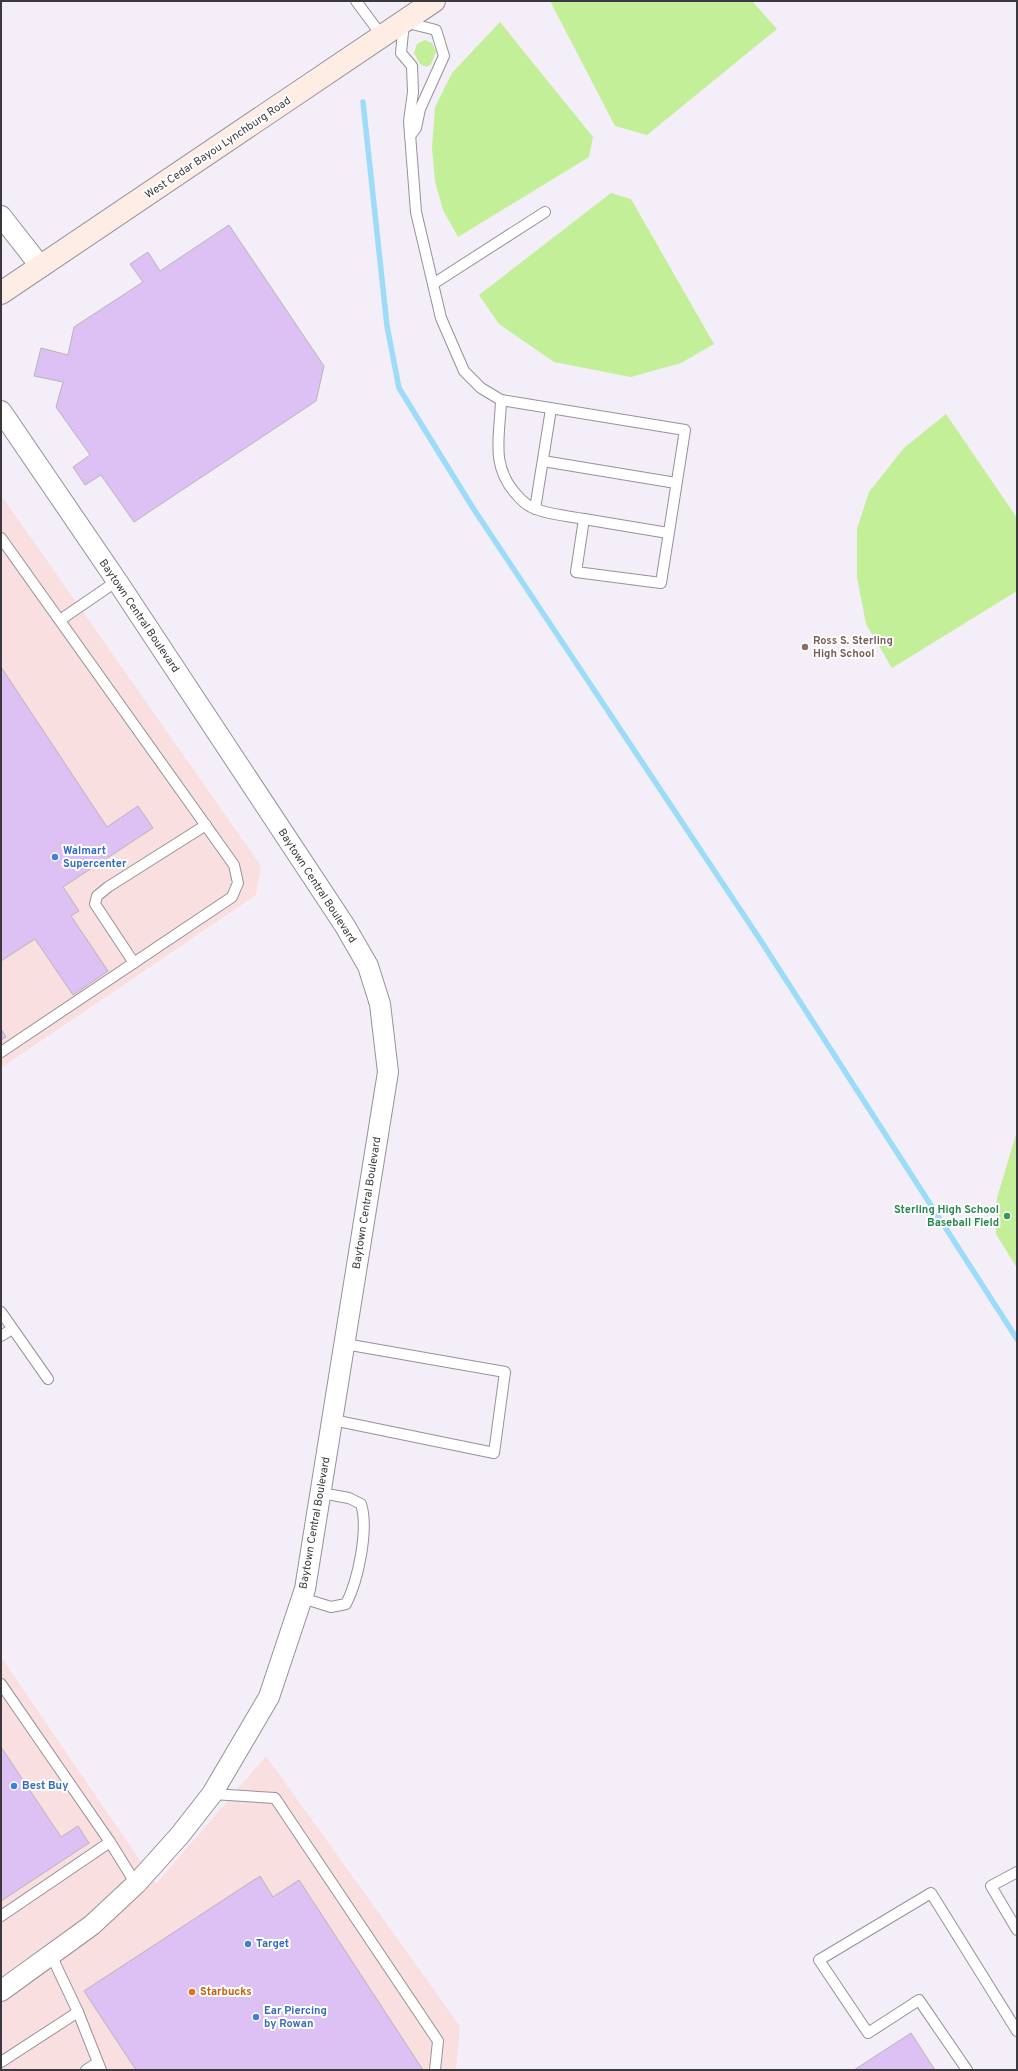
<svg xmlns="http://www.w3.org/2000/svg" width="1018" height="2071" viewBox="0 0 1018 2071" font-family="Overpass,sans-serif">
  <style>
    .commercial { fill: #fadfe0 }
    .green { fill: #c3ef98 }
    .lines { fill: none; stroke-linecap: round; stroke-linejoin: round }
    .stream { stroke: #9cdcf9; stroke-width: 5.5 }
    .building { fill: #ddc1f4; stroke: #b8b3bc }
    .service-casing { stroke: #96919a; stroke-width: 12 }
    .minor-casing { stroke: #96919a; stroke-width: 22 }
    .secondary-casing { stroke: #96919a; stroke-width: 24 }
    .service { stroke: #fff; stroke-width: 10 }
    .minor { stroke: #fff; stroke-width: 20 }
    .secondary { stroke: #fdede5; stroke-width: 22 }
    .education-dot { fill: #8d6e63; stroke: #fff; stroke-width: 1.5 }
    .shop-dot { fill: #3f7fe0; stroke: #fff; stroke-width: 1.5 }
    .leisure-dot { fill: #2e9e5b; stroke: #fff; stroke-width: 1.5 }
    .food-dot { fill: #e8710a; stroke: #fff; stroke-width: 1.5 }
    .labels { text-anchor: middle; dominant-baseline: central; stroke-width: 4; stroke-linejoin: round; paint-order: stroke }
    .street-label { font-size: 11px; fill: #3b393d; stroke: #fff }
    .education-label { font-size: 11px; font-weight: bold; fill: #785e54; stroke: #fff; text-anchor: start }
    .shop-label { font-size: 11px; font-weight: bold; fill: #366cbe; stroke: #fff; text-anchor: start }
    .leisure-label { font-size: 11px; font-weight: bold; fill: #27864d; stroke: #fff; text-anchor: end }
    .food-label { font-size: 11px; font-weight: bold; fill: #c56008; stroke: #fff; text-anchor: start }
  </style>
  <rect width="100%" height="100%" fill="#f3eef8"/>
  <g class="commercial">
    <polygon points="1,495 261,866 256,895 1,1068"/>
    <polygon points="1,1657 156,1884 266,1756 460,2026 456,2070 1,2070"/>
  </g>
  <g class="green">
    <polygon points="550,1 752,1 777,29 647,135 615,126"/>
    <polygon points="500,22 593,137 589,157 458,237 443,210 435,181 432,148 435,107 452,73"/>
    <polygon points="425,40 432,43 436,52 431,64 427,67 420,64 414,53 417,44"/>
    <polygon points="611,193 631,199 714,344 681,363 631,377 554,362 499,324 479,295"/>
    <polygon points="946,414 1017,518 1017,591 892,668 866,624 857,577 857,529 869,492 904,448"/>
    <polygon points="1017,1131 1017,1268 996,1234 997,1198"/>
  </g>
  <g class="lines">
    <polyline class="stream" points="363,102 387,326 399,388 473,508 759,938 1017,1339"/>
  </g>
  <g class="building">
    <polygon points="229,225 324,366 316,401 134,522 101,475 85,485 73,467 90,455 56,407 63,382 34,376 41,348 68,355 74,327 143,282 130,264 148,252 160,271"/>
    <polygon points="1,667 107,827 138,806 153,828 63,887 79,911 71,916 108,971 73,995 35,939 1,961"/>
    <polygon points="1,1029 6,1037 1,1040"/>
    <polygon points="1,1747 61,1837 78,1826 89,1843 1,1901"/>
    <polygon points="260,1876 273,1897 299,1880 423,2070 136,2070 84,1991"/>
    <polygon points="911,2033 935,2070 854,2070"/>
  </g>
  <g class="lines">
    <defs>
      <g id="service">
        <polyline points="356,1 382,36"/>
        <polyline points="410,136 416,128 420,109 444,56 436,30 404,22 401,53 412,66 413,92 409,121 416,212 441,318 464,371 481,388 501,400"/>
        <polyline points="433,284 545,212"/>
        <path d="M 501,400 L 685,430 L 661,583 L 576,572 L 584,519 C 569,516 551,515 536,509 C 529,507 521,500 516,494 C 490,465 500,436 501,400 Z"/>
        <polyline points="543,461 676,483"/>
        <polyline points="535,509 551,409"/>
        <polyline points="584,519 668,533"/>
        <polyline points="1,538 234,865 238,883 232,897 1,1052"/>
        <polyline points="60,620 117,581"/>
        <polyline points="134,963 95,904 97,896 108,887 206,825"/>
        <polyline points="1,1312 48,1379"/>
        <polyline points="1,1336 12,1329"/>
        <polyline points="333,1420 494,1453 505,1372 345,1344"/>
        <path d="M 302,1598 L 331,1607 L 346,1604 C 358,1581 369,1529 361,1504 L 349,1498 L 321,1493"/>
        <polyline points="1,1684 110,1842 136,1884"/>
        <polyline points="212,1794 275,1798 438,2041 435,2070"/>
        <polyline points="1017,1872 991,1886 1017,1930"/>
        <polyline points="1,1916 110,1842"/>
        <polyline points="51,1955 78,2012 101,2070"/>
        <polyline points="1,2062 78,2012"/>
        <polyline points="86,2070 97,2063"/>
        <polyline points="967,2070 919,2000 868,2033 819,1960 931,1893 1017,2031"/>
      </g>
      <g id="minor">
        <polyline points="1,216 41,267"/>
        <polyline points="1,411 117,581 345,926 368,966 380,1004 388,1072 305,1589 269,1697 212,1794 180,1835 136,1884 92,1925 1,1991"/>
      </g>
      <polyline id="secondary" points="1,293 434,1"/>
    </defs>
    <use href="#service" class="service-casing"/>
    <use href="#minor" class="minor-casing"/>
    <use href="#secondary" class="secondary-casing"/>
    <use href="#service" class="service"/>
    <use href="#minor" class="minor"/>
    <use href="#secondary" class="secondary"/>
  </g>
  <circle class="education-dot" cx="805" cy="647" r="4"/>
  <g class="shop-dot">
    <circle cx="55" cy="857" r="4"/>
    <circle cx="14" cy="1786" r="4"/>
    <circle cx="248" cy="1944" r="4"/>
    <circle cx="256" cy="2017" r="4"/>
  </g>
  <circle class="leisure-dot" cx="1007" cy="1216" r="4"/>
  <circle class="food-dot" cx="192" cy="1992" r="4"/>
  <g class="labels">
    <g class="street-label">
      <text transform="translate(218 148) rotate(-34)">West Cedar Bayou Lynchburg Road</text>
      <text transform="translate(139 616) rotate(56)">Baytown Central Boulevard</text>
      <text transform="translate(317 886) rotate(57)">Baytown Central Boulevard</text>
      <text transform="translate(367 1203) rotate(-81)">Baytown Central Boulevard</text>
      <text transform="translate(315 1523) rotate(-80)">Baytown Central Boulevard</text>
    </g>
    <g class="education-label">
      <text x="813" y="641">Ross S. Sterling<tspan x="813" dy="13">High School</tspan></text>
    </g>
    <g class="shop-label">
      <text x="63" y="851">Walmart<tspan x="63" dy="13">Supercenter</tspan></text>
      <text x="22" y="1786">Best Buy</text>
      <text x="256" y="1944">Target</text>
      <text x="264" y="2011">Ear Piercing<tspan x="264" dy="13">by Rowan</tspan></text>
    </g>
    <g class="leisure-label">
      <text x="999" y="1210">Sterling High School<tspan x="999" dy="13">Baseball Field</tspan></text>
    </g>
    <g class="food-label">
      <text x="200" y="1992">Starbucks</text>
    </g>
  </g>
  <rect width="1018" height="2071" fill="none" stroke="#3b393d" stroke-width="4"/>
</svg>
